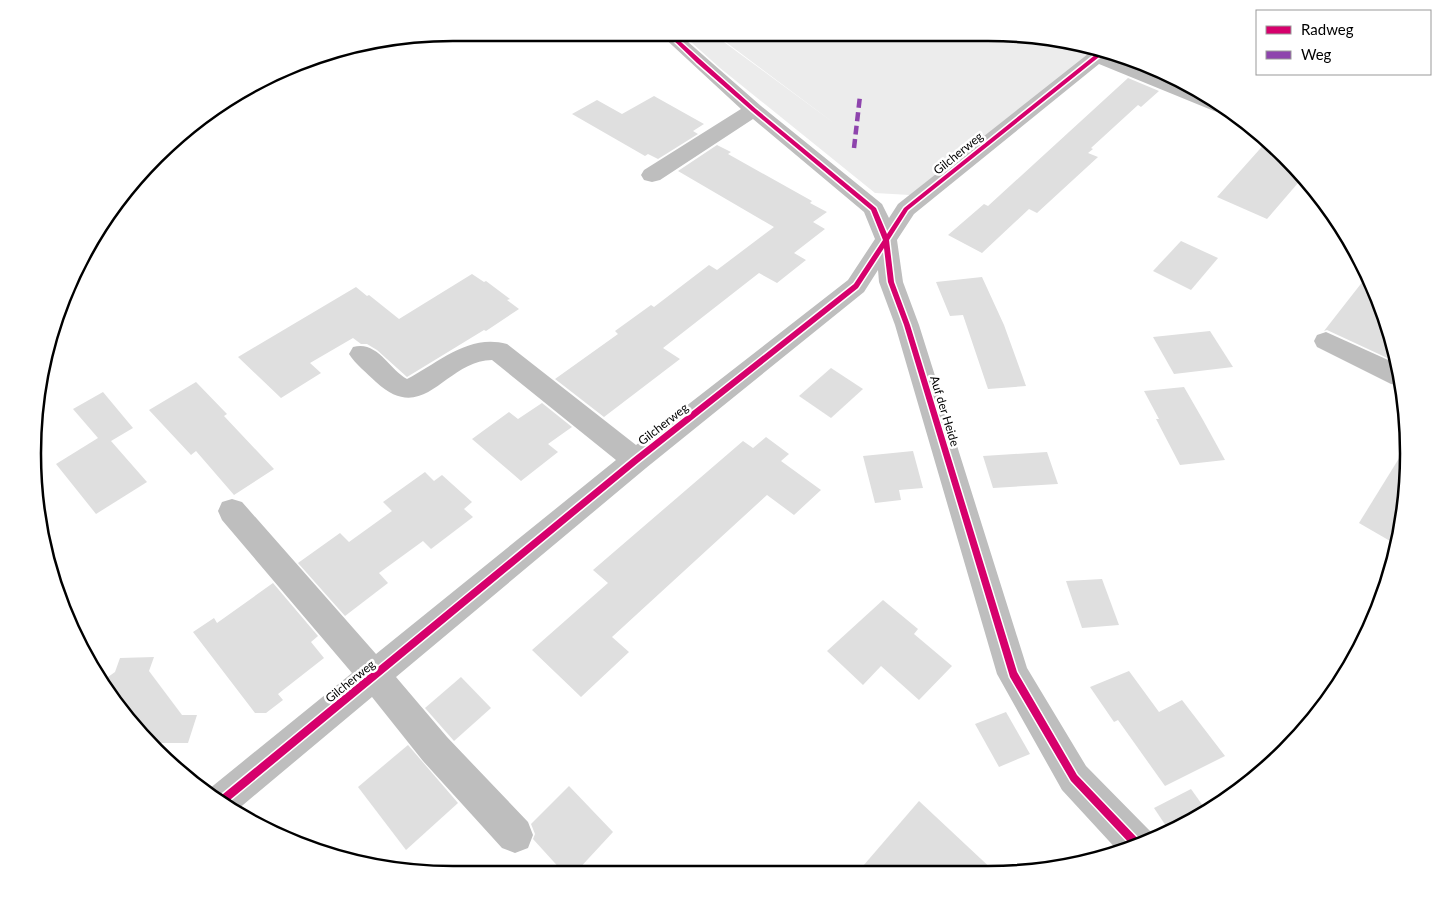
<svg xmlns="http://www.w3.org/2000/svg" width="1441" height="907" viewBox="0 0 1441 907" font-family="Lato,sans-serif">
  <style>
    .green { fill: #ececec }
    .building { fill: #dfdfdf }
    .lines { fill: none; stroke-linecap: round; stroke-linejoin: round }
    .minor { fill: #bebebe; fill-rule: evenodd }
    .quiet { stroke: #8e44ad; stroke-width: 4.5; stroke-dasharray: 9 4.5; stroke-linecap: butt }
    .cycleway-casing { stroke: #fff; stroke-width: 3 }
    .cycleway { fill: #d6006c; fill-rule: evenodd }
    .labels { text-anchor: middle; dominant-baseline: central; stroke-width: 5; stroke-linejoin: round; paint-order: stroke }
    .street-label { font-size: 12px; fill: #000; stroke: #fff }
    .rim { fill: none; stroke: #000; stroke-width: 2.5 }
  </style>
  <rect width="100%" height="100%" fill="#fff"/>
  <polygon class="green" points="682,34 713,34 838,126 715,34 1042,36 1095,50 910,195 875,193 720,68"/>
  <g class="building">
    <polygon points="1128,78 1159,91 1141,107 1138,105 1091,148 1093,149 1088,153 1098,157 1037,213 1029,209 982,253 948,235 984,204 988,206"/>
    <polygon points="654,96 704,124 693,131 698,134 658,159 648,154 645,156 572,114 597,100 622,114"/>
    <polygon points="1267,141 1304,176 1267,219 1217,197"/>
    <polygon points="717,145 731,152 728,154 812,201 810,203 827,212 813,222 825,229 794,253 806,260 777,283 759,273 663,348 680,359 604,417 555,379 618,334 615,331 651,305 654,307 709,265 717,270 774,227 678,171"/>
    <polygon points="1181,241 1218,258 1191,290 1153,271"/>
    <polygon points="472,274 484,282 486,281 510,299 507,300 519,309 486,331 484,330 407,377 377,350 367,344 361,344 353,338 310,363 321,373 281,398 238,357 356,287 367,296 369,295 399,319"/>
    <polygon points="1367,276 1386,318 1396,362 1327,330 1324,331"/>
    <polygon points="982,277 1004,325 1026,386 988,389 963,315 950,316 936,282"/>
    <polygon points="1210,331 1233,367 1174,374 1153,337"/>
    <polygon points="831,368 863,389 831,418 799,396"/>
    <polygon points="196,382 227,414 224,416 274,469 234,495 196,451 191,455 149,410"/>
    <polygon points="1184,387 1203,420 1225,460 1180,465 1156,419 1159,419 1144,391"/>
    <polygon points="103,392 133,428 111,441 147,482 96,514 56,464 98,438 73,409"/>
    <polygon points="542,403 572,427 548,444 558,452 521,481 472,439 509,412 518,419"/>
    <polygon points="766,437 789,454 781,461 821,490 794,515 767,495 612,637 629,652 581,697 532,650 608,583 593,570 743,441 753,448"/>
    <polygon points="1406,447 1408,481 1397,545 1359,523"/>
    <polygon points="913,451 923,488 899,490 901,500 875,503 863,456"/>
    <polygon points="1047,452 1058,484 993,488 983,456"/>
    <polygon points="425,472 434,481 442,475 472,502 464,509 473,517 431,549 423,541 379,573 388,583 345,616 298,563 340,533 349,542 392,511 383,502"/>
    <polygon points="1102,579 1119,625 1082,628 1066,581"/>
    <polygon points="273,583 318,636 311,642 324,658 278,694 283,700 266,713 255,713 193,632 214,618 217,623"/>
    <polygon points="883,600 918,629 914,634 952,666 919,700 881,666 863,685 827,651"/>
    <polygon points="154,657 149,671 182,715 197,715 188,743 156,743 103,687 101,682 115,672 120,658"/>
    <polygon points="1129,671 1159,712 1182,700 1225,756 1165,786 1118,720 1114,722 1090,687"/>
    <polygon points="461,677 491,708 454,741 425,708"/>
    <polygon points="1006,712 1030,754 999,767 975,724"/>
    <polygon points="408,745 458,803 406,850 358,787"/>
    <polygon points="569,786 613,832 576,872 563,872 533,839 535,834 531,824"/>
    <polygon points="1191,789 1206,810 1168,829 1154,808"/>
    <polygon points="919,801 997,874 857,873"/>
  </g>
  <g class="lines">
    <g class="minor">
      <path d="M 660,34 L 679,34 L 761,106 L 882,204 L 889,218 L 898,204 L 1093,50 C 1140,62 1186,86 1228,111 L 1221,113 L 1214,111 L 1099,64 L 914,214 L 897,240 L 903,282 L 919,325 L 1027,668 L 1086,766 L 1151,832 L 1153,838 L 1120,853 L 1062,790 L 997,674 L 895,325 L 879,282 L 878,270 L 864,292 L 646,468 L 396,677 L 447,737 L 528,822 L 533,835 L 528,848 L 515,853 L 502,848 L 423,761 L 372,697 L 237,810 L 207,793 L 209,789 L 352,673 L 222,520 L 218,511 L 222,502 L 232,499 L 242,502 L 376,654 L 616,460 L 492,360 C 444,361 425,427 376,382 C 367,373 356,365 349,354 L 353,347 C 377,340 389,369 407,379 C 438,363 469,333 507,344 L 636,445 L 848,280 L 875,239 L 864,212 L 753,119 L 660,180 L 652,182 L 644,180 L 641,175 L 644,170 L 741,109 Z"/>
      <polygon points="1326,332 1397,364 1402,386 1391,384 1317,347 1314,341 1317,335"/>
    </g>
    <polyline class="quiet" points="854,148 860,96"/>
    <defs>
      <polygon id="cycleway" points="667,34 672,34 756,109 876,208 887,234 904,208 1100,51 1104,53 908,210 889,240 894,282 910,325 1017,672 1077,775 1142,843 1133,847 1071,781 1010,677 904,325 888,282 884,248 858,288 639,462 225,804 217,799 633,458 854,284 883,240 871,210 752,111 697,63"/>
    </defs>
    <use href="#cycleway" class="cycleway-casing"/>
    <use href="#cycleway" class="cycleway"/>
  </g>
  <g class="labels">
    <g class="street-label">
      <text transform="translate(958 153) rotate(-39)">Gilcherweg</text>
      <text transform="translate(945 411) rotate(73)">Auf der Heide</text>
      <text transform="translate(663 424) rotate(-38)">Gilcherweg</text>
      <text transform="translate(350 681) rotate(-39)">Gilcherweg</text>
    </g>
  </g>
  <path d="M0 0H1441V907H0ZM453 41H988A412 412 0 0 1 1400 453V454A412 412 0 0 1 988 866H453A412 412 0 0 1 41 454V453A412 412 0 0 1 453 41Z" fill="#fff" fill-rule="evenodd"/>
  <path class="rim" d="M453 41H988A412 412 0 0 1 1400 453V454A412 412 0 0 1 988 866H453A412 412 0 0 1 41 454V453A412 412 0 0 1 453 41Z"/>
  <rect x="1256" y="10" width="175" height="65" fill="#ffffff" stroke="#999999"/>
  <rect x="1266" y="26" width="25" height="8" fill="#d6006c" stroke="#999999"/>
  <text x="1301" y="35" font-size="15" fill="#000000">Radweg</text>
  <rect x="1266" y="51" width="25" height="8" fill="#8e44ad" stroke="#999999"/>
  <text x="1301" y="60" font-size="15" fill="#000000">Weg</text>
</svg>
